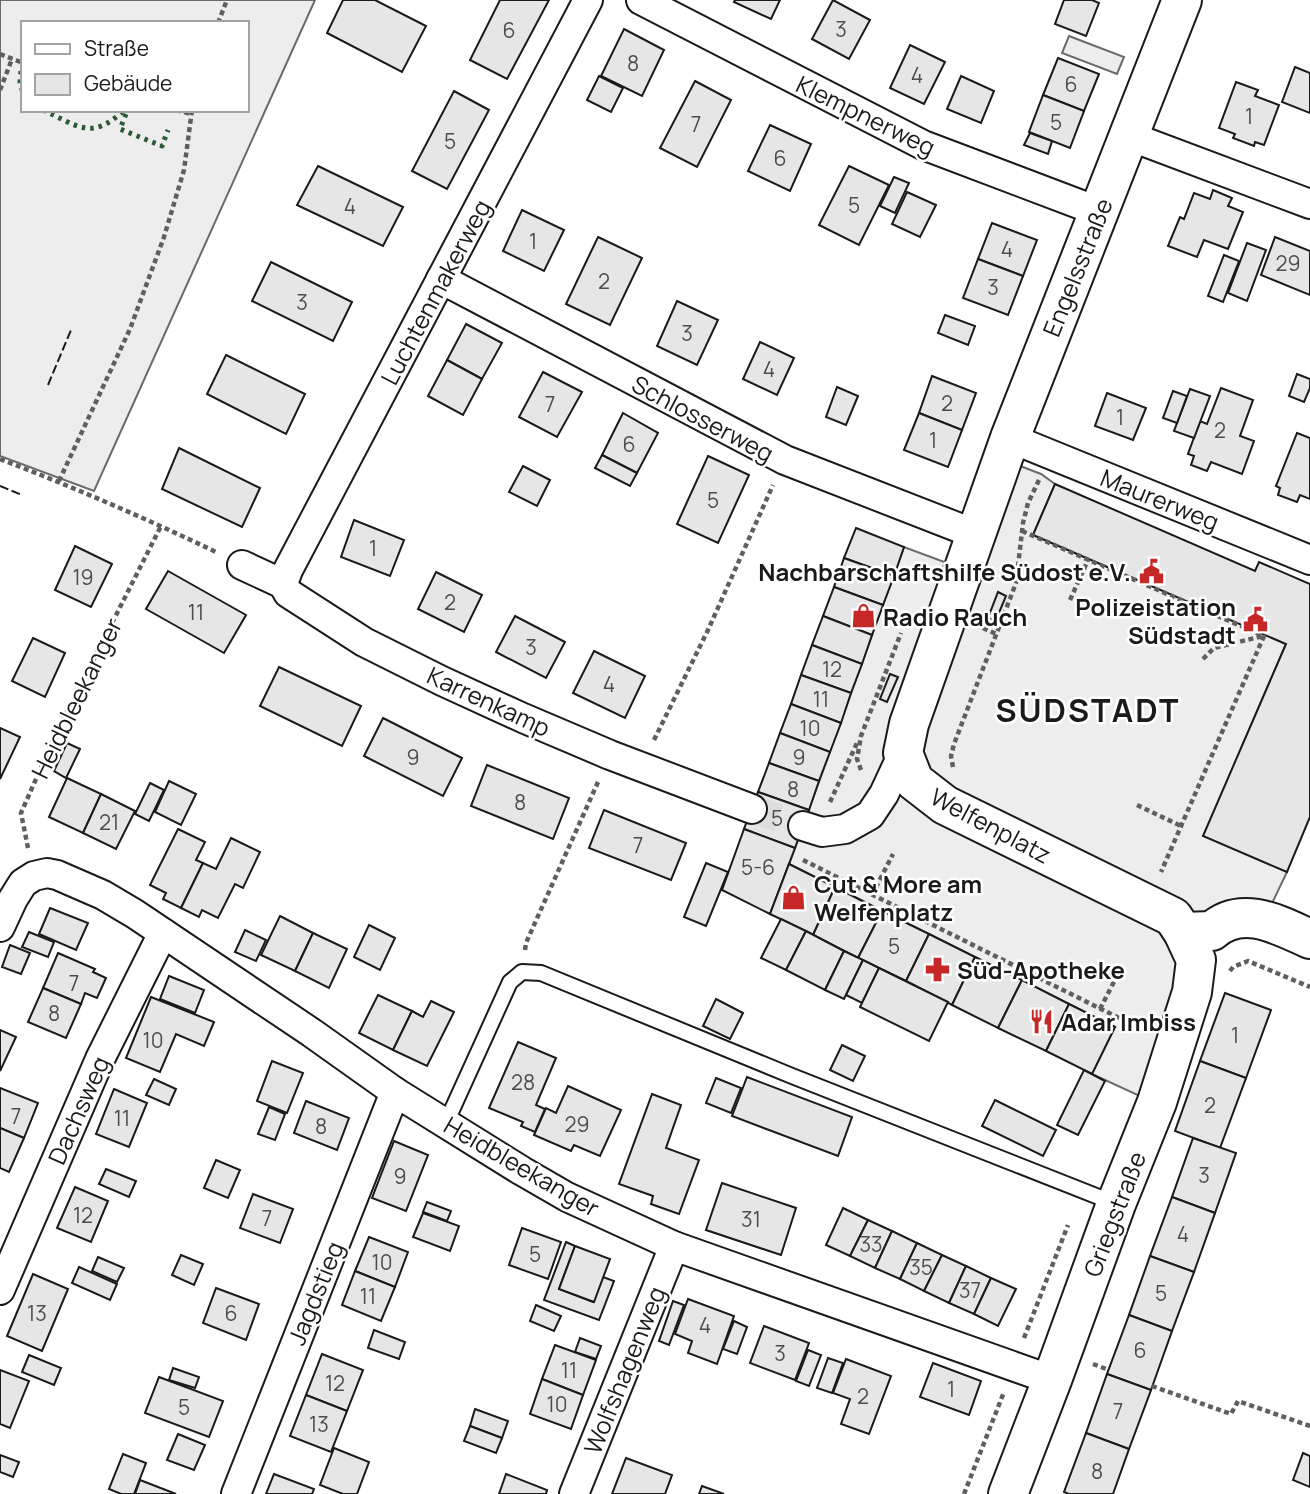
<svg xmlns="http://www.w3.org/2000/svg" width="1310" height="1494" viewBox="0 0 1310 1494" font-family="Manrope,sans-serif">
  <style>
    .built { fill: #ededed; stroke: #6a6a6a; stroke-width: 2; fill-rule: evenodd }
    .building { fill: #e6e6e6; stroke: #1a1a1a; stroke-width: 2 }
    .lines { fill: none; stroke-linecap: round; stroke-linejoin: round }
    .street-tunnel { stroke: #ddd; stroke-width: 28; stroke-dasharray: 28 14; stroke-linecap: butt }
    .lane-casing { stroke: #1a1a1a; stroke-width: 18 }
    .street-casing { stroke: #1a1a1a; stroke-width: 32 }
    .secondary-casing { stroke: #1a1a1a; stroke-width: 42 }
    .path { stroke: #5f5f5f; stroke-width: 4.5; stroke-dasharray: 5 3.5; stroke-linecap: butt }
    .lane { stroke: #fff; stroke-width: 14 }
    .street { stroke: #fff; stroke-width: 28 }
    .secondary { stroke: #fff; stroke-width: 38 }
    .hedge { stroke: #2b5a34; stroke-width: 5; stroke-dasharray: 3.5 5; stroke-linecap: butt }
    .fence { stroke: #1a1a1a; stroke-width: 2; stroke-dasharray: 9 3.5; stroke-linecap: butt }
    .labels { text-anchor: middle; dominant-baseline: central; stroke-width: 5; stroke-linejoin: round; paint-order: stroke }
    .number-label { font-size: 21px; fill: #4d4d4d }
    .street-label { font-size: 24px; fill: #1a1a1a; stroke: #fff }
    .poi-label { font-size: 24px; font-weight: bold; fill: #1a1a1a; stroke: #fff; text-anchor: start }
    .district-label { font-size: 32px; font-weight: bold; letter-spacing: 2px; fill: #1a1a1a; stroke: #fff }
  </style>
  <rect width="100%" height="100%" fill="#fff"/>
  <g class="built">
    <path d="M 0,0 L 315,0 L 94,491 L 0,456 ZM 23,23 L 247,23 L 247,110 L 23,110 Z"/>
    <polygon points="1069,36 1124,57 1117,74 1062,53"/>
    <polygon points="1002,459 1041,474 1055,484 1033,535 1286,644 1204,835 1287,872 1264,920 1222,922 1144,1098 1092,1074 1115,1027 789,864 904,547 963,569"/>
  </g>
  <g class="building">
    <polygon points="343,0 375,0 426,26 402,72 327,33"/>
    <polygon points="500,0 549,0 507,79 470,60"/>
    <polygon points="735,0 780,0 771,19 734,2"/>
    <polygon points="833,0 870,20 849,59 812,39"/>
    <polygon points="1064,0 1092,0 1099,3 1086,36 1055,24"/>
    <polygon points="624,29 664,50 642,96 601,76"/>
    <polygon points="910,45 945,62 924,104 890,88"/>
    <polygon points="1058,58 1099,74 1084,111 1043,95"/>
    <polygon points="1295,67 1310,73 1310,113 1282,102"/>
    <polygon points="599,76 623,88 611,112 587,100"/>
    <polygon points="961,76 994,91 981,123 947,109"/>
    <polygon points="695,81 731,100 697,167 660,148"/>
    <polygon points="1236,82 1258,90 1255,96 1279,105 1264,145 1255,142 1254,146 1233,138 1235,134 1219,128"/>
    <polygon points="454,91 489,110 447,189 412,171"/>
    <polygon points="1043,95 1084,111 1070,148 1029,132"/>
    <polygon points="770,125 811,144 790,191 748,171"/>
    <polygon points="1030,133 1052,141 1048,154 1024,145"/>
    <polygon points="318,166 403,207 383,246 297,205"/>
    <polygon points="849,166 889,185 859,245 819,225"/>
    <polygon points="894,177 909,183 895,213 880,206"/>
    <polygon points="1213,190 1232,198 1228,206 1243,212 1228,249 1204,240 1197,257 1168,246 1180,217 1184,219 1194,193 1210,199"/>
    <polygon points="907,192 936,205 920,237 892,224"/>
    <polygon points="522,210 564,230 544,271 503,251"/>
    <polygon points="992,223 1037,240 1023,276 978,259"/>
    <polygon points="598,237 642,258 610,325 566,304"/>
    <polygon points="1275,237 1310,251 1310,295 1261,275"/>
    <polygon points="1247,243 1266,250 1247,301 1228,293"/>
    <polygon points="1224,255 1239,261 1223,302 1208,296"/>
    <polygon points="978,259 1023,276 1008,315 963,298"/>
    <polygon points="271,262 352,302 333,341 252,301"/>
    <polygon points="677,301 718,320 697,365 657,346"/>
    <polygon points="945,315 975,326 968,345 938,333"/>
    <polygon points="466,324 502,343 482,379 447,360"/>
    <polygon points="760,342 794,358 777,395 743,379"/>
    <polygon points="226,355 305,394 286,434 207,394"/>
    <polygon points="447,360 482,379 463,415 428,396"/>
    <polygon points="543,372 582,392 557,437 519,417"/>
    <polygon points="1297,374 1310,379 1310,388 1304,402 1289,396"/>
    <polygon points="932,376 976,393 962,430 919,413"/>
    <polygon points="837,387 858,396 846,425 826,417"/>
    <polygon points="1221,388 1253,400 1240,436 1254,441 1242,474 1211,462 1207,471 1191,465 1194,456 1188,454 1200,421 1207,424"/>
    <polygon points="1190,389 1210,396 1194,438 1174,431"/>
    <polygon points="1173,391 1187,396 1177,423 1163,418"/>
    <polygon points="1107,393 1146,408 1133,440 1095,426"/>
    <polygon points="623,413 658,433 637,473 602,455"/>
    <polygon points="919,413 962,430 948,467 904,450"/>
    <polygon points="1297,433 1310,438 1310,499 1300,495 1297,502 1278,495 1280,488 1276,486"/>
    <polygon points="179,448 260,488 242,527 162,489"/>
    <polygon points="602,455 637,473 630,486 595,468"/>
    <polygon points="708,456 749,475 718,543 677,524"/>
    <polygon points="523,466 550,480 537,506 509,492"/>
    <polygon points="1055,484 1255,571 1259,562 1310,584 1310,817 1287,872 1203,836 1286,644 1033,535"/>
    <polygon points="354,520 404,540 390,576 341,557"/>
    <polygon points="856,528 904,547 894,576 844,558"/>
    <polygon points="75,546 112,564 91,607 55,590"/>
    <polygon points="844,558 894,576 883,605 834,587"/>
    <polygon points="168,571 246,615 224,653 146,609"/>
    <polygon points="436,572 482,595 464,632 418,609"/>
    <polygon points="834,587 883,605 872,635 823,616"/>
    <polygon points="998,592 1006,596 996,620 988,618"/>
    <polygon points="515,616 565,642 546,678 496,652"/>
    <polygon points="823,616 872,635 862,664 812,645"/>
    <polygon points="33,638 65,653 45,697 12,681"/>
    <polygon points="812,645 862,664 851,693 801,675"/>
    <polygon points="594,651 645,676 625,718 573,693"/>
    <polygon points="279,667 361,706 342,746 260,706"/>
    <polygon points="890,674 898,677 887,702 880,699"/>
    <polygon points="801,675 851,693 841,723 791,704"/>
    <polygon points="791,704 841,723 830,752 780,733"/>
    <polygon points="383,718 462,758 443,796 364,756"/>
    <polygon points="0,728 20,737 0,779"/>
    <polygon points="780,733 830,752 819,781 769,763"/>
    <polygon points="67,743 80,749 66,778 54,771"/>
    <polygon points="769,763 819,781 809,810 758,792"/>
    <polygon points="487,765 569,798 553,839 471,806"/>
    <polygon points="67,778 101,794 83,833 49,817"/>
    <polygon points="169,781 196,794 181,825 155,812"/>
    <polygon points="150,783 164,790 149,821 135,814"/>
    <polygon points="758,792 809,810 795,848 744,829"/>
    <polygon points="101,794 135,811 116,849 83,833"/>
    <polygon points="604,810 686,843 671,880 589,848"/>
    <polygon points="178,829 205,842 196,860 203,863 181,908 163,899 166,893 150,885"/>
    <polygon points="744,829 795,848 770,914 722,890"/>
    <polygon points="231,838 260,852 243,888 235,884 218,918 202,910 199,917 181,908 203,863 216,869"/>
    <polygon points="706,863 728,872 706,926 684,917"/>
    <polygon points="789,864 835,887 813,935 770,914"/>
    <polygon points="835,887 882,911 858,958 813,935"/>
    <polygon points="50,908 88,923 76,950 39,934"/>
    <polygon points="882,911 929,934 906,981 858,958"/>
    <polygon points="280,916 313,933 295,971 261,955"/>
    <polygon points="781,919 806,931 786,970 761,958"/>
    <polygon points="369,925 395,938 380,970 354,957"/>
    <polygon points="245,930 266,940 256,961 235,952"/>
    <polygon points="806,931 844,951 825,990 786,970"/>
    <polygon points="29,932 54,942 48,957 22,947"/>
    <polygon points="313,933 347,949 329,988 295,971"/>
    <polygon points="929,934 975,957 952,1005 906,981"/>
    <polygon points="10,945 30,953 21,974 2,967"/>
    <polygon points="844,951 863,960 844,999 825,990"/>
    <polygon points="58,953 95,969 93,972 106,978 97,998 85,993 81,1004 43,988"/>
    <polygon points="975,957 1022,980 998,1028 952,1005"/>
    <polygon points="863,960 879,968 862,1003 846,995"/>
    <polygon points="879,968 948,1002 929,1041 860,1007"/>
    <polygon points="169,976 204,990 195,1013 160,999"/>
    <polygon points="1022,980 1069,1004 1046,1051 998,1028"/>
    <polygon points="43,988 81,1004 66,1038 28,1022"/>
    <polygon points="1225,993 1271,1010 1246,1078 1200,1061"/>
    <polygon points="378,995 412,1011 393,1050 359,1033"/>
    <polygon points="151,997 214,1022 204,1046 176,1034 160,1072 126,1058"/>
    <polygon points="716,999 743,1013 730,1039 703,1026"/>
    <polygon points="431,1001 454,1012 427,1066 393,1050 412,1011 423,1017"/>
    <polygon points="1069,1004 1115,1027 1092,1074 1046,1051"/>
    <polygon points="0,1030 16,1037 0,1071"/>
    <polygon points="518,1042 556,1058 536,1105 545,1109 535,1132 521,1126 523,1122 489,1108"/>
    <polygon points="842,1045 865,1056 853,1081 830,1070"/>
    <polygon points="272,1061 303,1073 287,1113 257,1101"/>
    <polygon points="1200,1061 1246,1078 1220,1148 1175,1131"/>
    <polygon points="1084,1070 1105,1081 1078,1135 1057,1125"/>
    <polygon points="747,1077 852,1117 838,1156 732,1116"/>
    <polygon points="716,1078 741,1088 731,1113 706,1103"/>
    <polygon points="154,1079 176,1089 169,1105 146,1095"/>
    <polygon points="568,1086 621,1110 600,1156 574,1145 571,1151 534,1135 546,1108 556,1113"/>
    <polygon points="0,1088 38,1103 24,1138 0,1128"/>
    <polygon points="114,1089 147,1103 129,1147 96,1134"/>
    <polygon points="652,1094 681,1105 666,1148 699,1160 679,1214 651,1204 653,1196 619,1184"/>
    <polygon points="995,1100 1056,1130 1043,1156 982,1126"/>
    <polygon points="306,1101 349,1118 337,1150 294,1133"/>
    <polygon points="269,1107 285,1114 275,1140 258,1134"/>
    <polygon points="0,1128 24,1138 9,1172 0,1168"/>
    <polygon points="1193,1138 1236,1153 1215,1213 1172,1197"/>
    <polygon points="394,1141 428,1155 406,1211 372,1198"/>
    <polygon points="216,1160 240,1170 228,1198 204,1188"/>
    <polygon points="106,1169 136,1181 129,1197 99,1184"/>
    <polygon points="722,1183 796,1208 781,1255 706,1230"/>
    <polygon points="75,1187 108,1201 91,1242 57,1228"/>
    <polygon points="253,1194 293,1209 280,1243 240,1228"/>
    <polygon points="1172,1197 1215,1213 1194,1272 1150,1256"/>
    <polygon points="427,1202 451,1211 447,1221 423,1212"/>
    <polygon points="843,1208 868,1220 850,1256 826,1245"/>
    <polygon points="423,1213 459,1226 450,1251 413,1237"/>
    <polygon points="868,1220 892,1231 875,1268 850,1256"/>
    <polygon points="522,1228 561,1242 548,1279 509,1265"/>
    <polygon points="892,1231 917,1243 900,1279 875,1268"/>
    <polygon points="369,1237 408,1252 395,1287 355,1271"/>
    <polygon points="566,1242 575,1246 559,1289 593,1302 603,1277 614,1281 599,1320 544,1300"/>
    <polygon points="917,1243 942,1255 924,1291 900,1279"/>
    <polygon points="575,1246 610,1259 594,1302 559,1289"/>
    <polygon points="181,1255 203,1264 194,1285 172,1275"/>
    <polygon points="942,1255 966,1266 949,1303 924,1291"/>
    <polygon points="1150,1256 1194,1272 1172,1331 1129,1315"/>
    <polygon points="98,1257 124,1268 117,1282 92,1271"/>
    <polygon points="966,1266 991,1278 974,1314 949,1303"/>
    <polygon points="79,1267 117,1284 110,1300 72,1283"/>
    <polygon points="355,1271 395,1287 381,1321 342,1305"/>
    <polygon points="33,1274 68,1289 42,1351 7,1336"/>
    <polygon points="991,1278 1016,1289 998,1326 974,1314"/>
    <polygon points="216,1288 259,1304 246,1340 203,1323"/>
    <polygon points="688,1299 734,1316 717,1364 688,1353 692,1341 675,1334"/>
    <polygon points="673,1301 684,1305 669,1345 659,1341"/>
    <polygon points="536,1305 561,1316 554,1331 530,1321"/>
    <polygon points="1129,1315 1172,1331 1151,1390 1107,1374"/>
    <polygon points="734,1321 747,1327 737,1354 723,1349"/>
    <polygon points="764,1326 809,1343 795,1380 750,1363"/>
    <polygon points="374,1330 405,1342 399,1359 368,1348"/>
    <polygon points="580,1338 601,1346 596,1359 575,1352"/>
    <polygon points="555,1345 596,1360 583,1395 542,1379"/>
    <polygon points="808,1350 821,1355 809,1386 796,1381"/>
    <polygon points="322,1354 363,1370 347,1411 306,1395"/>
    <polygon points="29,1355 61,1368 54,1385 22,1372"/>
    <polygon points="828,1358 843,1363 832,1393 817,1388"/>
    <polygon points="846,1359 891,1376 869,1434 841,1424 850,1399 833,1393"/>
    <polygon points="933,1363 981,1381 969,1415 920,1397"/>
    <polygon points="173,1368 199,1377 195,1388 169,1380"/>
    <polygon points="0,1370 29,1381 10,1428 0,1424"/>
    <polygon points="1107,1374 1151,1390 1129,1449 1086,1433"/>
    <polygon points="159,1377 223,1401 209,1437 145,1413"/>
    <polygon points="542,1379 583,1395 571,1429 530,1414"/>
    <polygon points="306,1395 347,1411 331,1452 290,1436"/>
    <polygon points="475,1409 508,1421 502,1438 470,1426"/>
    <polygon points="470,1426 502,1438 496,1453 464,1441"/>
    <polygon points="1086,1433 1129,1449 1113,1494 1069,1494 1064,1492"/>
    <polygon points="178,1434 205,1445 194,1470 167,1460"/>
    <polygon points="334,1448 369,1462 357,1494 343,1494 320,1485"/>
    <polygon points="1303,1453 1310,1456 1310,1487 1293,1480"/>
    <polygon points="123,1454 146,1463 134,1494 121,1494 109,1489"/>
    <polygon points="0,1455 19,1462 13,1477 0,1472"/>
    <polygon points="626,1458 672,1475 665,1494 612,1494"/>
    <polygon points="274,1474 314,1489 312,1494 266,1494"/>
    <polygon points="506,1474 547,1490 546,1494 499,1494"/>
    <polygon points="140,1480 176,1494 135,1494"/>
    <polygon points="702,1486 724,1494 699,1494"/>
  </g>
  <g class="lines">
    <polyline class="street-tunnel" points="752,809 803,826"/>
    <defs>
      <polyline id="lane" points="446,1123 510,982 522,972 541,973 792,1076 1114,1203"/>
      <g id="street">
        <polyline points="641,0 923,145 1100,212"/>
        <polyline points="1129,136 1310,204"/>
        <polyline points="441,279 785,460 975,534"/>
        <polyline points="1010,438 1310,560"/>
        <polyline points="242,565 283,584 288,593 364,642 442,681 523,718 610,755 752,809"/>
        <polyline points="283,584 288,570 588,0"/>
        <polyline points="803,826 822,832 845,829 870,815 884,794 903,753"/>
        <polyline points="0,927 13,899 23,883 34,876 47,873 57,875 103,895 135,914 312,1033 395,1092 522,1171 567,1197 674,1246 1052,1380"/>
        <polyline points="0,1290 100,1059 163,933"/>
        <polyline points="236,1494 395,1092"/>
        <polyline points="574,1494 674,1246"/>
      </g>
      <g id="secondary">
        <path d="M 1183,932 L 1212,931 C 1242,904 1279,925 1310,939"/>
        <polyline points="1008,1494 1052,1380 1116,1204 1157,1102 1192,992 1196,960 1183,932 1173,917 945,805 914,781 903,753 909,724 1010,438 1182,0"/>
      </g>
    </defs>
    <use href="#lane" class="lane-casing"/>
    <use href="#street" class="street-casing"/>
    <use href="#secondary" class="secondary-casing"/>
    <g class="path">
      <polyline points="218,23 227,0"/>
      <polyline points="0,54 23,63"/>
      <polyline points="0,90 12,59"/>
      <polyline points="176,110 191,114"/>
      <path d="M 0,459 C 73,487 145,518 216,552"/>
      <polyline points="59,481 130,329 164,237 184,170 192,110"/>
      <polyline points="1022,531 1264,636 1161,872"/>
      <polyline points="1070,600 1088,560"/>
      <polyline points="983,628 996,634"/>
      <polyline points="1203,659 1214,648 1263,636"/>
      <polyline points="654,740 708,630 773,485"/>
      <polyline points="953,767 951,756 954,744 1016,583 1023,523 1028,503 1039,480"/>
      <polyline points="861,770 857,759 861,736 901,633"/>
      <polyline points="830,802 857,743"/>
      <polyline points="1137,805 1181,826"/>
      <polyline points="28,848 21,813 55,736 161,526"/>
      <polyline points="803,860 1143,1030"/>
      <polyline points="872,895 893,854"/>
      <polyline points="525,950 526,943 598,782"/>
      <polyline points="1230,971 1233,967 1248,961 1310,987"/>
      <polyline points="1100,1009 1121,968"/>
      <polyline points="1024,1338 1068,1225"/>
      <polyline points="1093,1364 1109,1370"/>
      <polyline points="1152,1386 1231,1414 1238,1401 1310,1426"/>
      <polyline points="964,1494 1004,1392"/>
    </g>
    <use href="#lane" class="lane"/>
    <use href="#street" class="street"/>
    <use href="#secondary" class="secondary"/>
    <g class="hedge">
      <polyline points="21,71 20,82 23,93"/>
      <path d="M 43,110 C 76,125 91,141 122,112"/>
      <polyline points="126,114 120,129 162,146 168,130"/>
    </g>
    <g class="fence">
      <polyline points="48,385 71,330"/>
      <polyline points="0,486 22,495"/>
    </g>
  </g>
  <defs>
    <symbol id="civic-bare" viewBox="-9 -9 18 18"><path d="M-.6-6.5H3V-4.5H.6V-3L4-1V1h2V6H-6V1h2V-1L-.6-3ZM-1.2 2.5V6h2.4V2.5Z" fill="#c62828" stroke="#fff" stroke-width="2.5" paint-order="stroke"/></symbol>
    <symbol id="shop-bare" viewBox="-9 -9 18 18"><path d="M-5-2.5h2.3a2.7 3.5 0 0 1 5.4 0H5L5.5 6h-11ZM-1.5-2.5h3a1.5 2.3 0 0 0-3 0Z" fill="#c62828" stroke="#fff" stroke-width="2.5" paint-order="stroke"/></symbol>
    <symbol id="pharmacy-bare" viewBox="-9 -9 18 18"><path d="M-2-6h4v4h4v4h-4v4h-4v-4h-4v-4h4Z" fill="#c62828" stroke="#fff" stroke-width="2.5" paint-order="stroke"/></symbol>
    <symbol id="restaurant-bare" viewBox="-9 -9 18 18"><path d="M-5-6h1v4h1v-4h1v4h1v-4h1v5L-1.5 .5V6h-2V.5L-5-1ZM5-6V6H3V1.5H1.5Q1.5-4 5-6Z" fill="#c62828" stroke="#fff" stroke-width="2.5" paint-order="stroke"/></symbol>
  </defs>
  <g fill-rule="evenodd">
    <use href="#civic-bare" x="1134" y="554" width="35" height="35"/>
    <use href="#shop-bare" x="846" y="598" width="35" height="35"/>
    <use href="#civic-bare" x="1238" y="602" width="35" height="35"/>
    <use href="#shop-bare" x="776" y="880" width="35" height="35"/>
    <use href="#pharmacy-bare" x="920" y="952" width="35" height="35"/>
    <use href="#restaurant-bare" x="1024" y="1004" width="35" height="35"/>
  </g>
  <g class="labels">
    <g class="number-label">
      <text x="841" y="29">3</text>
      <text x="509" y="30">6</text>
      <text x="633" y="63">8</text>
      <text x="917" y="75">4</text>
      <text x="1071" y="84">6</text>
      <text x="1249" y="116">1</text>
      <text x="1056" y="122">5</text>
      <text x="696" y="124">7</text>
      <text x="450" y="141">5</text>
      <text x="780" y="158">6</text>
      <text x="854" y="205">5</text>
      <text x="350" y="206">4</text>
      <text x="533" y="241">1</text>
      <text x="1007" y="249">4</text>
      <text x="1288" y="263">29</text>
      <text x="604" y="281">2</text>
      <text x="993" y="287">3</text>
      <text x="302" y="302">3</text>
      <text x="687" y="333">3</text>
      <text x="769" y="369">4</text>
      <text x="947" y="403">2</text>
      <text x="550" y="404">7</text>
      <text x="1120" y="417">1</text>
      <text x="1220" y="430">2</text>
      <text x="933" y="440">1</text>
      <text x="629" y="444">6</text>
      <text x="713" y="500">5</text>
      <text x="373" y="548">1</text>
      <text x="83" y="577">19</text>
      <text x="450" y="602">2</text>
      <text x="196" y="612">11</text>
      <text x="531" y="647">3</text>
      <text x="832" y="669">12</text>
      <text x="609" y="684">4</text>
      <text x="821" y="699">11</text>
      <text x="810" y="728">10</text>
      <text x="413" y="757">9</text>
      <text x="799" y="757">9</text>
      <text x="793" y="789">8</text>
      <text x="520" y="802">8</text>
      <text x="777" y="818">5</text>
      <text x="109" y="822">21</text>
      <text x="638" y="845">7</text>
      <text x="758" y="867">5-6</text>
      <text x="894" y="946">5</text>
      <text x="74" y="983">7</text>
      <text x="54" y="1013">8</text>
      <text x="1235" y="1035">1</text>
      <text x="153" y="1040">10</text>
      <text x="523" y="1082">28</text>
      <text x="1210" y="1105">2</text>
      <text x="16" y="1116">7</text>
      <text x="122" y="1118">11</text>
      <text x="577" y="1124">29</text>
      <text x="321" y="1126">8</text>
      <text x="1204" y="1175">3</text>
      <text x="400" y="1176">9</text>
      <text x="83" y="1215">12</text>
      <text x="267" y="1218">7</text>
      <text x="751" y="1219">31</text>
      <text x="1183" y="1234">4</text>
      <text x="871" y="1244">33</text>
      <text x="535" y="1254">5</text>
      <text x="382" y="1262">10</text>
      <text x="921" y="1267">35</text>
      <text x="970" y="1290">37</text>
      <text x="1161" y="1293">5</text>
      <text x="368" y="1296">11</text>
      <text x="37" y="1313">13</text>
      <text x="231" y="1313">6</text>
      <text x="705" y="1325">4</text>
      <text x="1140" y="1350">6</text>
      <text x="780" y="1353">3</text>
      <text x="569" y="1370">11</text>
      <text x="335" y="1383">12</text>
      <text x="951" y="1389">1</text>
      <text x="863" y="1396">2</text>
      <text x="557" y="1404">10</text>
      <text x="184" y="1407">5</text>
      <text x="1118" y="1411">7</text>
      <text x="319" y="1424">13</text>
      <text x="1097" y="1471">8</text>
    </g>
    <g class="street-label">
      <text transform="translate(866 115) rotate(26)">Klempnerweg</text>
      <text transform="translate(1077 267) rotate(-68)">Engelsstraße</text>
      <text transform="translate(435 292) rotate(-62)">Luchtenmakerweg</text>
      <text transform="translate(703 418) rotate(28)">Schlosserweg</text>
      <text transform="translate(1160 499) rotate(22)">Maurerweg</text>
      <text transform="translate(76 698) rotate(-64)">Heidbleekanger</text>
      <text transform="translate(489 701) rotate(25)">Karrenkamp</text>
      <text transform="translate(991 825) rotate(28)">Welfenplatz</text>
      <text transform="translate(78 1110) rotate(-66)">Dachsweg</text>
      <text transform="translate(522 1166) rotate(30)">Heidbleekanger</text>
      <text transform="translate(1114 1214) rotate(-69)">Griegstraße</text>
      <text transform="translate(315 1293) rotate(-68)">Jagdstieg</text>
      <text transform="translate(624 1370) rotate(-68)">Wolfshagenweg</text>
    </g>
    <g class="poi-label">
      <text x="1131" y="571" text-anchor="end">Nachbarschaftshilfe Südost e.V.</text>
      <text x="1236" y="606" text-anchor="end">Polizeistation<tspan x="1236" dy="28">Südstadt</tspan></text>
      <text x="883" y="616">Radio Rauch</text>
      <text x="814" y="883">Cut &amp; More am<tspan x="814" dy="28">Welfenplatz</tspan></text>
      <text x="957" y="969">Süd-Apotheke</text>
      <text x="1061" y="1021">Adar Imbiss</text>
    </g>
    <g class="district-label">
      <text x="1088" y="710">SÜDSTADT</text>
    </g>
  </g>
  <rect x="21" y="21" width="228" height="91" fill="#ffffff" stroke="#a3a3a3" stroke-width="2"/>
  <rect x="35" y="44" width="35" height="10" fill="#ffffff" stroke="#a3a3a3" stroke-width="2"/>
  <text x="84" y="56" font-size="21" fill="#1a1a1a">Straße</text>
  <rect x="35" y="74" width="35" height="21" fill="#e6e6e6" stroke="#a3a3a3" stroke-width="2"/>
  <text x="84" y="91" font-size="21" fill="#1a1a1a">Gebäude</text>
</svg>
